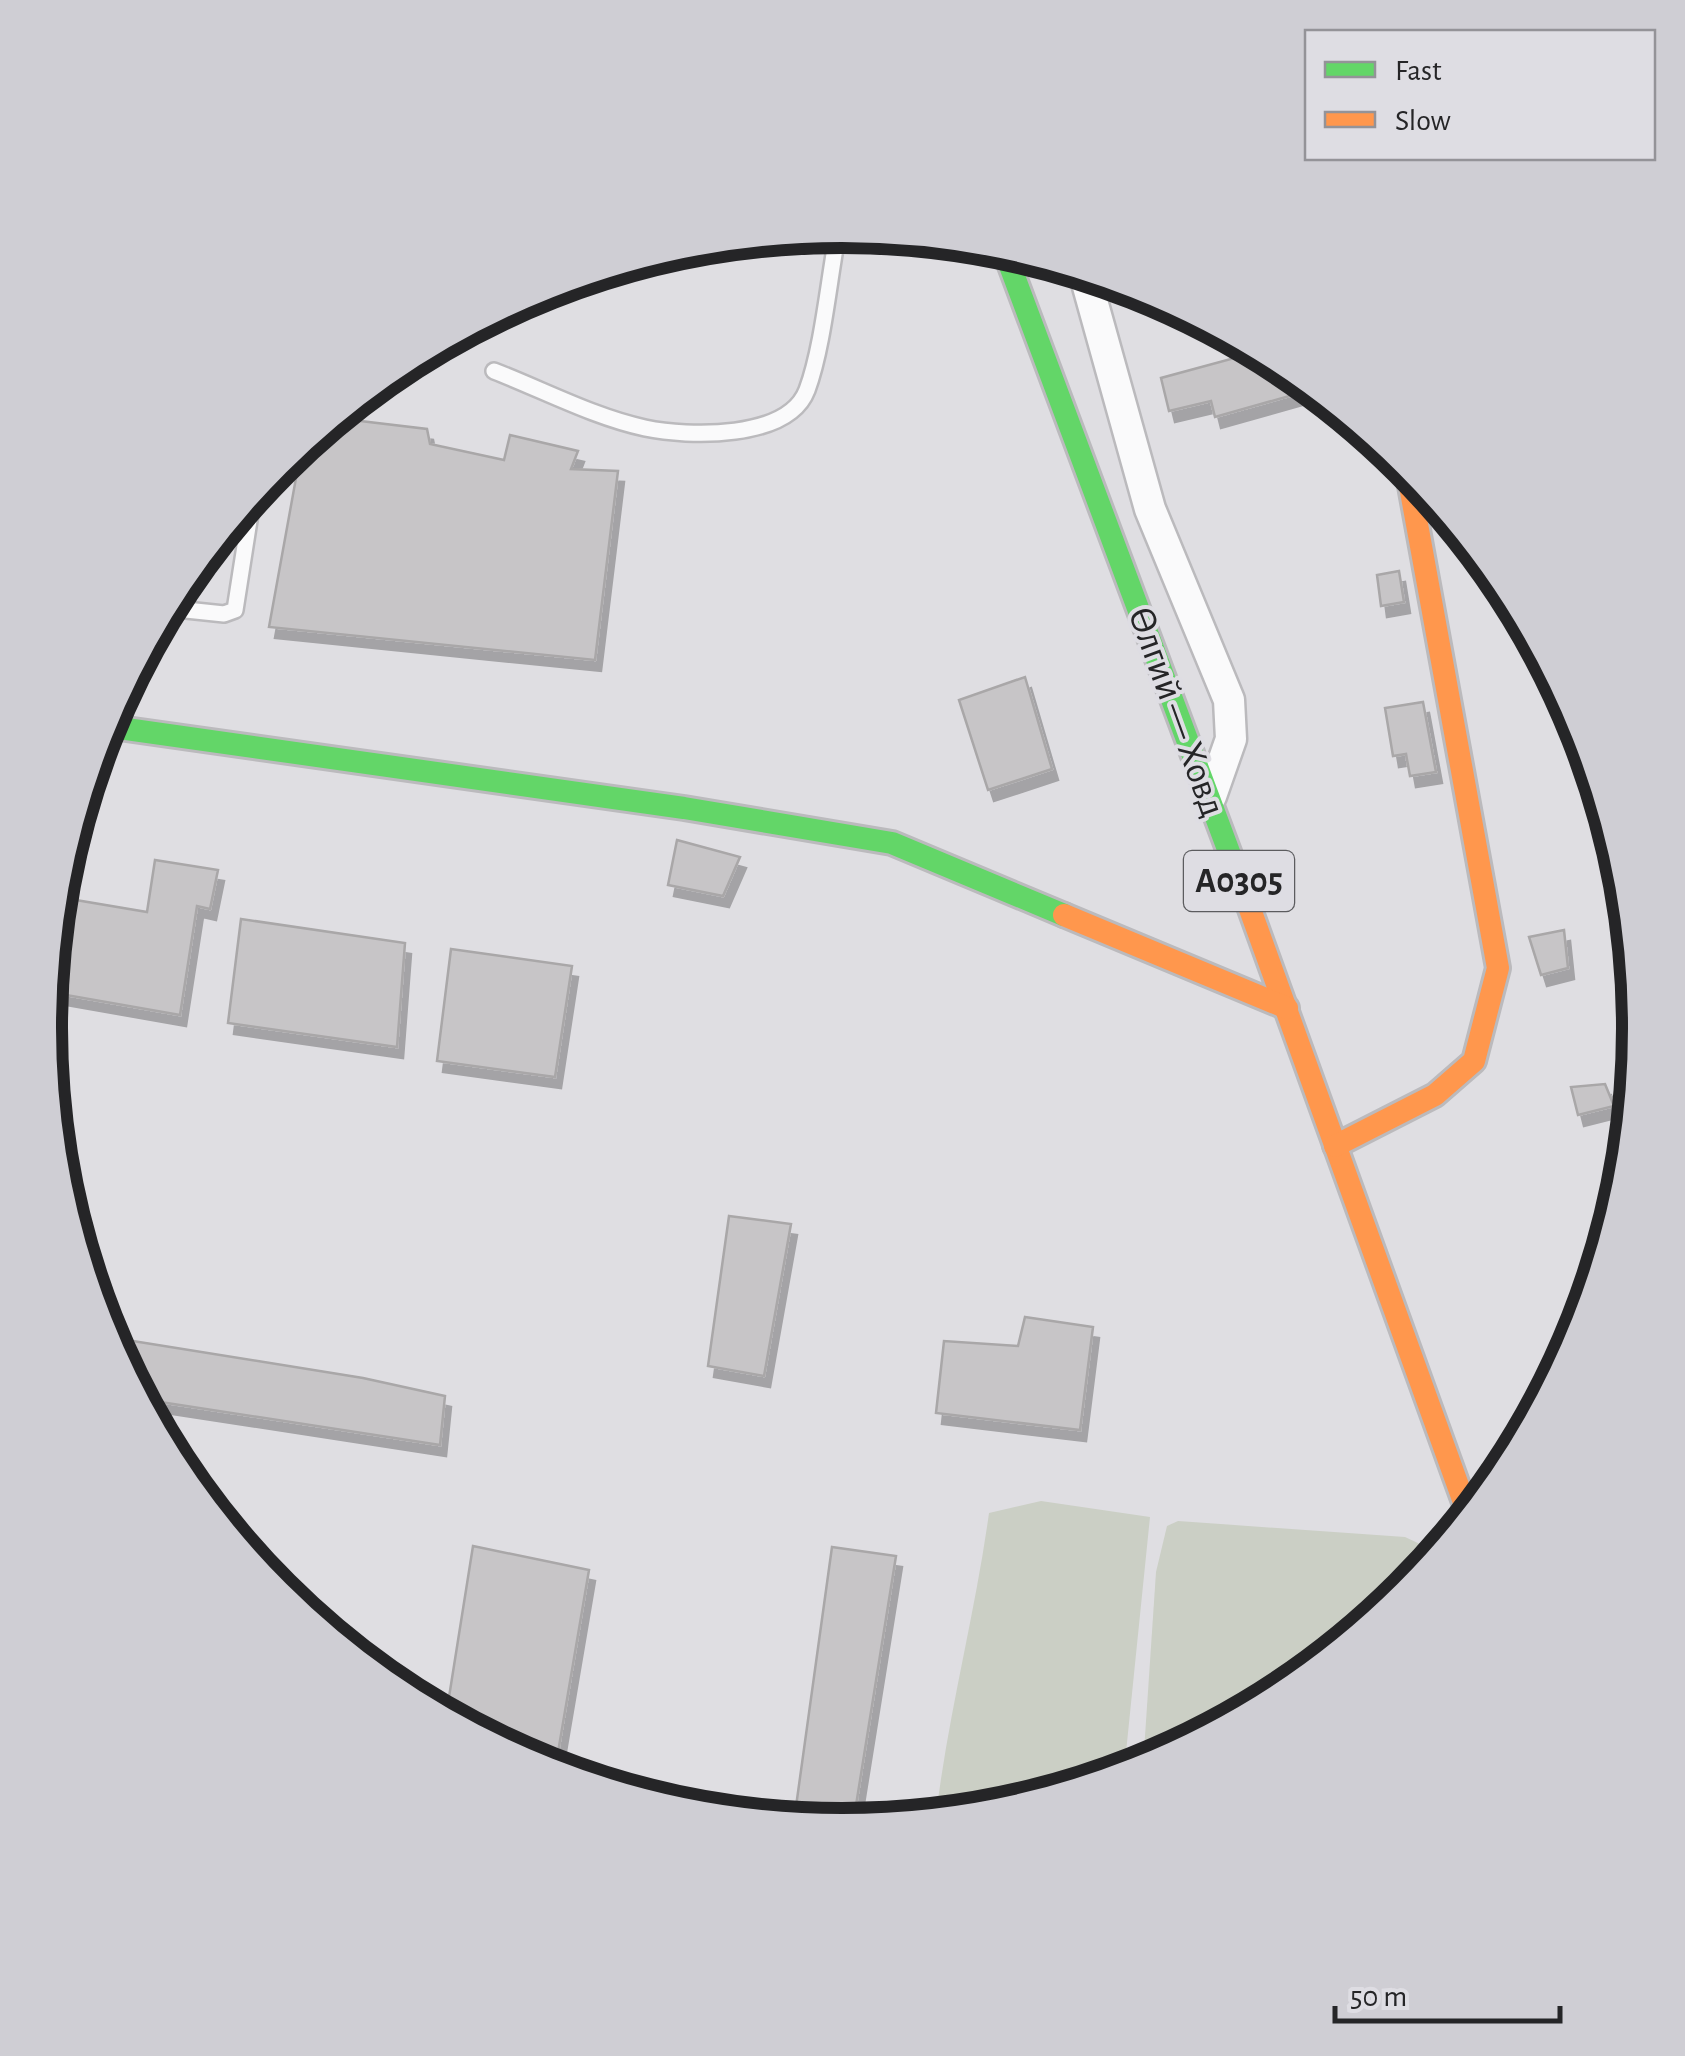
<svg xmlns="http://www.w3.org/2000/svg" width="1685" height="2056" viewBox="0 0 1685 2056" font-family="'Alegreya Sans',sans-serif">
  <style>
    .green { fill: #cbcfc5 }
    .building { fill: #c7c5c7; stroke: #a9a7a8; stroke-width: 2.5; filter: url(#shadow) }
    .lines { fill: none; stroke-linecap: round; stroke-linejoin: round }
    .lane-casing { stroke: #bbbabd; stroke-width: 20 }
    .street-casing { stroke: #bbbabd; stroke-width: 35 }
    .fast-casing { stroke: #bbbabd; stroke-width: 28 }
    .slow-casing { stroke: #bbbabd; stroke-width: 28 }
    .lane { stroke: #fafafb; stroke-width: 15 }
    .street { stroke: #fafafb; stroke-width: 30 }
    .fast { stroke: #63d668; stroke-width: 22 }
    .slow { stroke: #ff974d; stroke-width: 22 }
    .labels { text-anchor: middle; dominant-baseline: central; stroke-width: 8; stroke-linejoin: round; paint-order: stroke }
    .shield { fill: #dedde3; stroke: #5c5c5f; stroke-width: 2.5 }
    .shield-label { font-size: 35px; font-weight: bold; fill: #252527 }
    .street-label { font-size: 38px; fill: #252527; stroke: #dedde3 }
    .rim { fill: none; stroke: #252527; stroke-width: 12 }
  </style>
  <defs>
    <filter id="shadow"><feDropShadow dx="6" dy="11" stdDeviation="0" flood-color="#0004"/></filter>
  </defs>
  <rect width="100%" height="100%" fill="#dfdee2"/>
  <g class="green">
    <path d="M 1041,1501 L 1150,1517 L 1124,1772 L 998,1810 L 936,1816 C 948,1714 975,1615 989,1513 Z"/>
    <path d="M 1178,1521 L 1405,1537 L 1439,1553 C 1363,1645 1254,1722 1143,1766 L 1156,1572 L 1167,1526 Z"/>
  </g>
  <g class="building">
    <polygon points="1260,351 1314,389 1215,417 1211,401 1169,411 1161,378"/>
    <polygon points="352,420 427,429 430,444 504,460 510,435 578,451 571,469 618,471 595,660 269,627 302,445 326,425 347,428"/>
    <polygon points="1399,571 1404,602 1381,606 1377,575"/>
    <polygon points="1025,677 1052,769 988,790 959,700"/>
    <polygon points="1423,702 1436,772 1410,776 1406,754 1393,756 1385,708"/>
    <polygon points="677,840 740,857 723,896 668,885"/>
    <polygon points="155,860 218,870 210,909 197,906 180,1015 49,992 58,897 147,912"/>
    <polygon points="241,919 405,943 397,1047 228,1023"/>
    <polygon points="1564,930 1568,968 1541,975 1529,937"/>
    <polygon points="451,949 572,966 555,1077 437,1061"/>
    <polygon points="1605,1084 1614,1106 1578,1115 1571,1087"/>
    <polygon points="729,1216 791,1224 764,1376 708,1366"/>
    <polygon points="1025,1317 1093,1327 1080,1430 936,1413 944,1341 1018,1346"/>
    <polygon points="108,1337 363,1378 445,1396 440,1445 141,1399"/>
    <polygon points="473,1546 589,1570 555,1770 446,1716"/>
    <polygon points="832,1547 896,1556 853,1824 842,1826 794,1821"/>
  </g>
  <g class="lines">
    <defs>
      <g id="lane">
        <path d="M 494,371 C 543,390 594,417 645,428 C 688,437 788,440 807,390 C 823,347 829,278 838,231"/>
        <polyline points="167,608 224,614 235,610 253,495"/>
      </g>
      <polyline id="street" points="1084,272 1150,509 1229,700 1231,739 1211,796"/>
      <g id="fast">
        <polyline points="1003,247 1238,876"/>
        <polyline points="105,726 684,808 892,843 1064,915"/>
      </g>
      <g id="slow">
        <polyline points="1238,876 1469,1516"/>
        <polyline points="1064,915 1287,1008"/>
        <polyline points="1335,1146 1435,1095 1474,1061 1498,968 1406,464"/>
      </g>
    </defs>
    <use href="#lane" class="lane-casing"/>
    <use href="#street" class="street-casing"/>
    <use href="#fast" class="fast-casing"/>
    <use href="#slow" class="slow-casing"/>
    <use href="#lane" class="lane"/>
    <use href="#street" class="street"/>
    <use href="#fast" class="fast"/>
    <use href="#slow" class="slow"/>
  </g>
  <g class="labels">
    <rect class="shield" x="1184" y="851" width="110" height="60" rx="8"/>
    <g class="shield-label">
      <text x="1239" y="881">A0305</text>
    </g>
    <g class="street-label">
      <text transform="translate(1176 712) rotate(70)">Өлгий — Ховд</text>
    </g>
  </g>
  <path d="M0 0H1685V2056H0ZM62 1028a780 780 0 1 1 1560 0a780 780 0 1 1-1560 0Z" fill="#cfced4" fill-rule="evenodd"/>
  <path class="rim" d="M62 1028a780 780 0 1 1 1560 0a780 780 0 1 1-1560 0Z"/>
  <rect x="1305" y="30" width="350" height="130" fill="#dedde3" stroke="#949398" stroke-width="2.5"/>
  <rect x="1325" y="62" width="50" height="15" fill="#63d668" stroke="#949398" stroke-width="2.5"/>
  <text x="1395" y="80" font-size="30" fill="#252527">Fast</text>
  <rect x="1325" y="112" width="50" height="15" fill="#ff974d" stroke="#949398" stroke-width="2.5"/>
  <text x="1395" y="130" font-size="30" fill="#252527">Slow</text>
  <path d="M1335 2006v15h225v-15" fill="none" stroke="#252527" stroke-width="5"/>
  <text x="1350" y="2006" font-size="30" fill="#252527" stroke="#dedde3" stroke-width="8" paint-order="stroke">50 m</text>
</svg>
